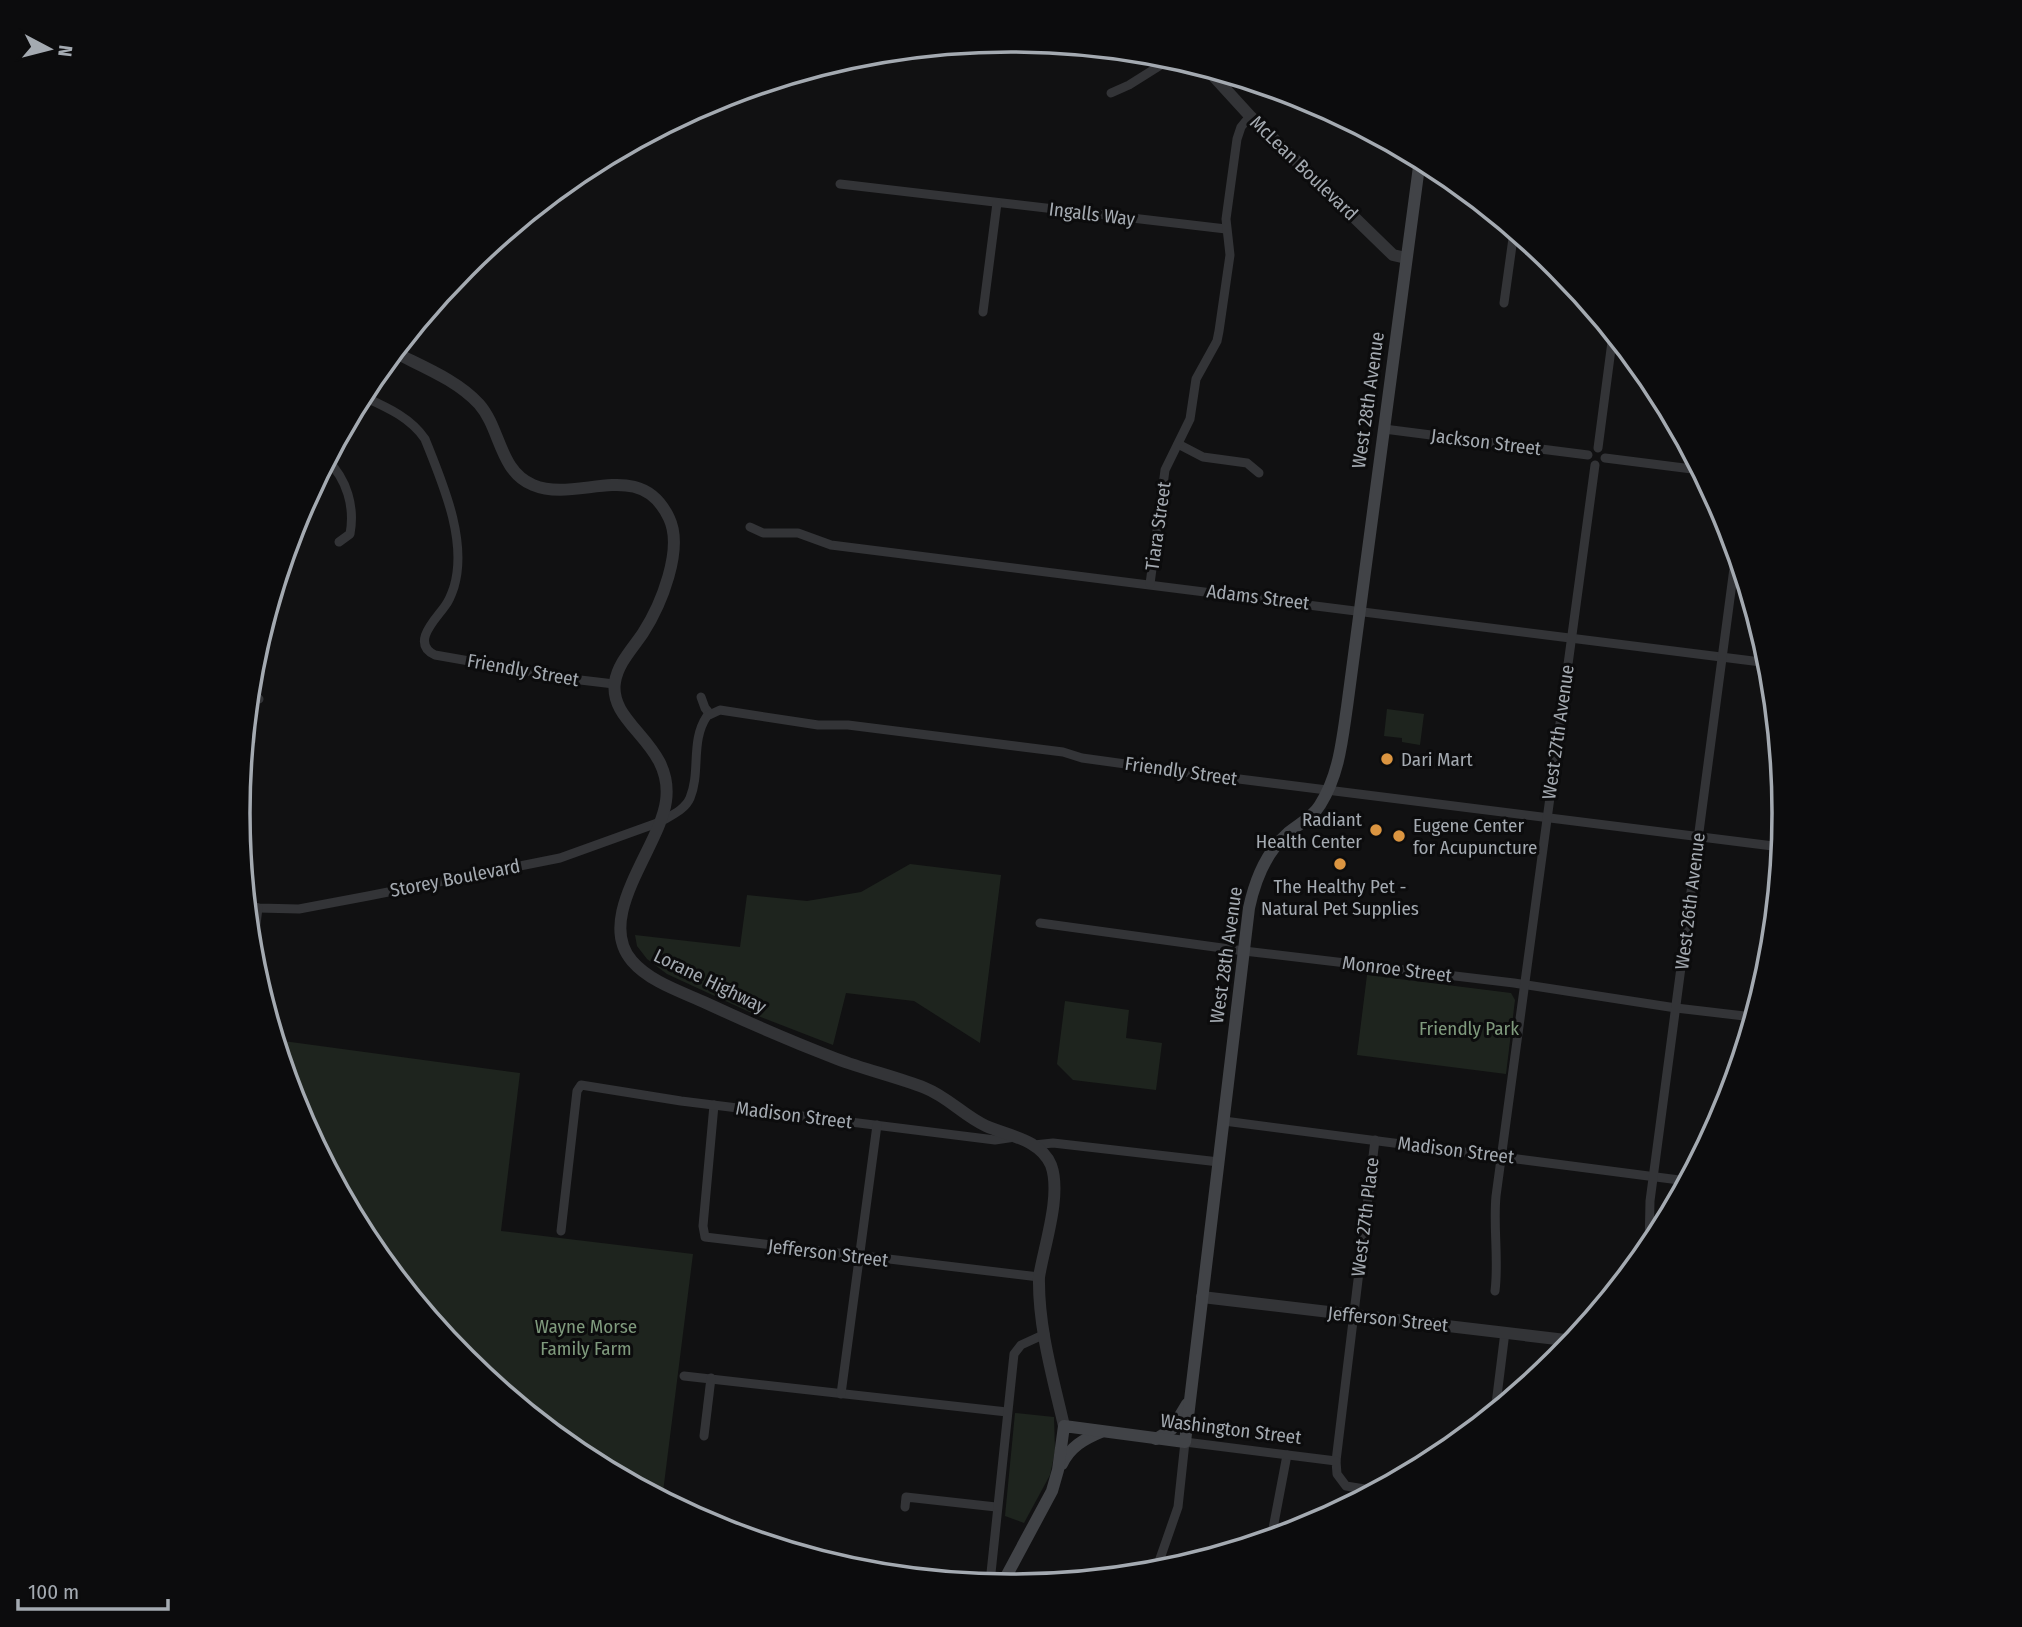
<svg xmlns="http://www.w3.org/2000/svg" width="2022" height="1627" viewBox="0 0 2022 1627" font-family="'Fira Sans Condensed',sans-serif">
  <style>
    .green { fill: #1e241e }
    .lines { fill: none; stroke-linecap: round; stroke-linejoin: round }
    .minor { stroke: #333437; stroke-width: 9 }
    .tertiary { stroke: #333437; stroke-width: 12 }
    .secondary { stroke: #414347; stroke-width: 12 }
    .poi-dot { fill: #db9541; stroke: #0c0c0d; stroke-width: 2.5 }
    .labels { text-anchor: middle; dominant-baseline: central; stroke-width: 6; stroke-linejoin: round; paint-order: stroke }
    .street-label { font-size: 19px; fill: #a4aab1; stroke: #0c0c0d }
    .poi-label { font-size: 19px; fill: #a4aab1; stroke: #0c0c0d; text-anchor: start }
    .park-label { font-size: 19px; fill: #7f9a7d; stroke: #0c0c0d }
    .rim { fill: none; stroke: #a4aab1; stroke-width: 3.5 }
  </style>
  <rect width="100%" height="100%" fill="#111112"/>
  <g class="green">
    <polygon points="1387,709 1424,714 1420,745 1402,742 1402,738 1384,736"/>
    <polygon points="910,864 1001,875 980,1043 914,1001 846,993 833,1045 758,1016 667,974 647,959 637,946 635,935 740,947 747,895 807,901 861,892"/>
    <polygon points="1367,975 1511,993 1515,1000 1506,1074 1357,1055"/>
    <polygon points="1065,1001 1129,1010 1126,1038 1162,1043 1156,1090 1073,1080 1057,1064"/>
    <polygon points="276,1040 520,1073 501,1231 693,1254 662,1500 581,1456 464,1360 368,1243 296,1109"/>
    <polygon points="1015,1413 1054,1417 1055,1451 1050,1475 1024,1523 1005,1516"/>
  </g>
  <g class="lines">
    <g class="minor">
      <polyline points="1111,93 1129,85 1172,58"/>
      <polyline points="840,184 1226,229"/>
      <polyline points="1504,303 1514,231"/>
      <polyline points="983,312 997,203"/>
      <path d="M 362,396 C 386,407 410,417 425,439 C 442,482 468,540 454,587 C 452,593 449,601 445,606 C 436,619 410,643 435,655 L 572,679 L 614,684"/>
      <polyline points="1384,429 1588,455"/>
      <polyline points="1178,444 1203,457 1247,463 1259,473"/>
      <polyline points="1598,448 1613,334"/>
      <polyline points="1605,458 1700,470"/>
      <path d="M 327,460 C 347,479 355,507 350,534 L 339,542"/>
      <polyline points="750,527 763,533 798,533 831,545 1769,663"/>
      <polyline points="1150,584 1165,470 1190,419 1196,379 1217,341 1219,331 1230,255 1226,219 1237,139 1241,127 1250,116"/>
      <polyline points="250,688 259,699"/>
      <polyline points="701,697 705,708 710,714"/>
      <polyline points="239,830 243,846 242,857"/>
      <path d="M 247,904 L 258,908 L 299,909 L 368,896 L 560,858 L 660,822 C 670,816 685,810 690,798 C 701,772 690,741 707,716 L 720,710 L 818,725 L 848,725 L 1063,752 L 1082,758 L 1191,773 L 1781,847"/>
      <polyline points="1040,923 1244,951 1514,983 1676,1008 1753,1017"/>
      <polyline points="252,957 258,908"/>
      <polyline points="714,1105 703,1226 705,1237 1039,1277"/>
      <polyline points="1224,1121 1687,1181"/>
      <polyline points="1034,1145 1053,1143 1219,1162"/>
      <polyline points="561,1231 577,1091 581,1085 681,1101 995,1140 1015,1137"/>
      <polyline points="1649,1249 1650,1201 1736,553"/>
      <path d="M 1495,1291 C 1499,1259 1493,1228 1496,1196 L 1595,465"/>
      <polyline points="684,1376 1007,1412"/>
      <polyline points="841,1394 877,1125"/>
      <polyline points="1495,1412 1505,1332"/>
      <polyline points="704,1436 711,1378"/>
      <polyline points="1336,1461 1375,1140"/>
      <polyline points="905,1507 906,1497 996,1507"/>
      <polyline points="1271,1539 1287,1455"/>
      <polyline points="1155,1573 1178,1507 1185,1442 1336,1461 1337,1474 1346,1486 1377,1491"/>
      <polyline points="993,1585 991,1573 1014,1354 1021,1345 1045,1334"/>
    </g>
    <g class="tertiary">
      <polyline points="1207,69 1250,116 1393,255 1406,258"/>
      <path d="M 394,352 C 423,367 457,380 479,404 C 501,429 499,471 533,485 C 578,504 640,456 669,518 C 684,549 661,605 643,633 C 633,648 618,663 615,682 C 608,725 674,743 666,801 C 660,847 594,917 632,961 C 650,982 682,992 706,1003 C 749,1023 793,1042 837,1059 C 866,1070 897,1077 925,1088 C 948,1097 964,1116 986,1126 C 1008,1136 1040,1139 1051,1165 C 1062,1195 1044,1246 1039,1277 C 1038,1327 1053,1378 1064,1426"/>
      <polyline points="1202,1297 1574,1341"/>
    </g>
    <g class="secondary">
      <polyline points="1156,1439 1172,1429 1187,1404"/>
      <path d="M 1062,1464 C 1070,1447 1084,1439 1101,1432"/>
      <path d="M 1001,1586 L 1052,1491 L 1058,1470 L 1064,1426 L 1185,1442 L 1249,908 C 1255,880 1266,852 1288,833 C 1299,824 1313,817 1320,805 C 1339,775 1342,741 1347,707 L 1420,159"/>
    </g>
  </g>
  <g class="poi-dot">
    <circle cx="1387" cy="759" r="7"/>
    <circle cx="1376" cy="830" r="7"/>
    <circle cx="1399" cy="836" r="7"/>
    <circle cx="1340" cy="864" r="7"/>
  </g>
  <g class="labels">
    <g class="street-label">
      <text transform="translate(1304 168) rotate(44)">McLean Boulevard</text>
      <text transform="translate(1092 214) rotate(7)">Ingalls Way</text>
      <text transform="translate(1368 400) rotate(-82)">West 28th Avenue</text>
      <text transform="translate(1486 442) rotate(7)">Jackson Street</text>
      <text transform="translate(1158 526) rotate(-82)">Tiara Street</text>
      <text transform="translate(1258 597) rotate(7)">Adams Street</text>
      <text transform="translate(523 670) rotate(10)">Friendly Street</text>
      <text transform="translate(1558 732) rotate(-82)">West 27th Avenue</text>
      <text transform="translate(1181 771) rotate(8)">Friendly Street</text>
      <text transform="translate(455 878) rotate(-11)">Storey Boulevard</text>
      <text transform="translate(1690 901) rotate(-83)">West 26th Avenue</text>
      <text transform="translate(1226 955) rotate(-82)">West 28th Avenue</text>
      <text transform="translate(1397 969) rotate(7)">Monroe Street</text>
      <text transform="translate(710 981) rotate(26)">Lorane Highway</text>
      <text transform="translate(794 1115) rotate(7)">Madison Street</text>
      <text transform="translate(1456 1150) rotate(7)">Madison Street</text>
      <text transform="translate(1365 1217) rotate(-83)">West 27th Place</text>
      <text transform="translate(828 1253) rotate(7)">Jefferson Street</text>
      <text transform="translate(1388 1319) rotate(6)">Jefferson Street</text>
      <text transform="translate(1231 1429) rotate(7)">Washington Street</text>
    </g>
    <g class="poi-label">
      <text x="1401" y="759">Dari Mart</text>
      <text x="1362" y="819" text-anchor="end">Radiant<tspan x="1362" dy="22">Health Center</tspan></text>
      <text x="1413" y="825">Eugene Center<tspan x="1413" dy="22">for Acupuncture</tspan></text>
      <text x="1340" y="886" text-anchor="middle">The Healthy Pet -<tspan x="1340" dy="22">Natural Pet Supplies</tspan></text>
    </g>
    <g class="park-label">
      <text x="1469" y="1028">Friendly Park</text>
      <text x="586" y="1326">Wayne Morse<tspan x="586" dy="22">Family Farm</tspan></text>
    </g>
  </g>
  <path d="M0 0H2022V1627H0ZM250 813a761 761 0 1 1 1522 0a761 761 0 1 1-1522 0Z" fill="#0c0c0d" fill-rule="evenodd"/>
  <path class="rim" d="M250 813a761 761 0 1 1 1522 0a761 761 0 1 1-1522 0Z"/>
  <g transform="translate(49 49) rotate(97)" stroke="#0c0c0d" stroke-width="5" paint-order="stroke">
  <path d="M0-5L12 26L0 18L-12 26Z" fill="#a4aab1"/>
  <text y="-10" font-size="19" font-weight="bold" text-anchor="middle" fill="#a4aab1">N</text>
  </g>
  <path d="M18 1599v10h150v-10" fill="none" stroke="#a4aab1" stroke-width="3.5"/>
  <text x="28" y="1599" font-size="21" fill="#a4aab1" stroke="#0c0c0d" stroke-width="5" paint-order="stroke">100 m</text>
</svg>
